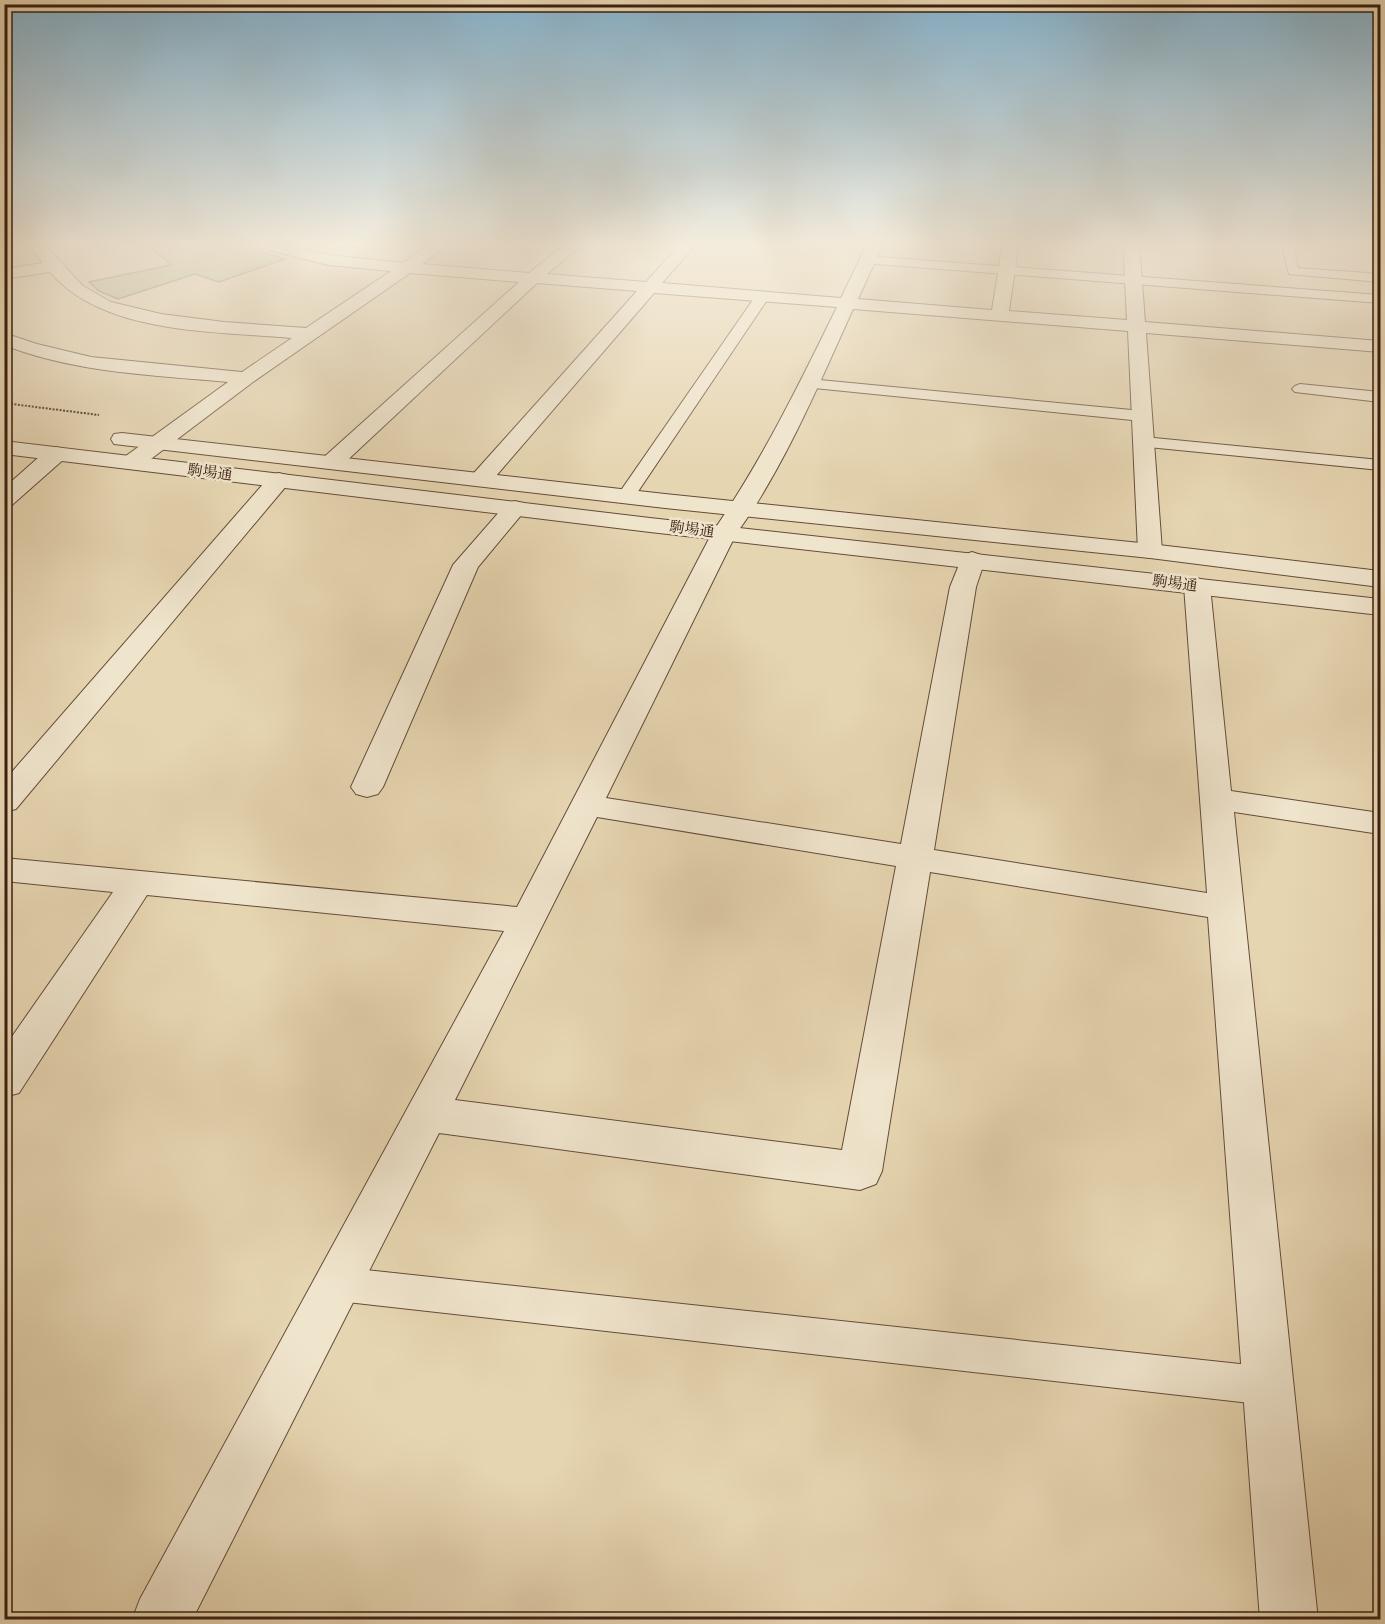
<svg xmlns="http://www.w3.org/2000/svg" width="1385" height="1624" viewBox="0 0 1385 1624" font-family="Cardo,'Noto Serif JP',serif">
  <style>
    .green { fill: #b4bd8d; stroke: #776e4e; stroke-width: 1.5 }
    .lines { fill: none; stroke-linecap: round; stroke-linejoin: round }
    .service-casing { stroke: #654c38; stroke-width: 2 }
    .minor-casing { stroke: #654c38; stroke-width: 2 }
    .tertiary-casing { stroke: #654c38; stroke-width: 2 }
    .path { stroke: #3a1f10; stroke-width: 2; stroke-dasharray: 2 1.5; stroke-linecap: butt }
    .service { fill: #efe4cc; fill-rule: evenodd }
    .minor { fill: #efe4cc; fill-rule: evenodd }
    .tertiary { fill: #efe4cc; fill-rule: evenodd }
    .labels { text-anchor: middle; dominant-baseline: central; stroke-width: 5; stroke-linejoin: round; paint-order: stroke }
    .far-street-label { font-size: 15px; fill: #3a1f10; stroke: #efe4cc }
  </style>
  <rect width="100%" height="100%" fill="#e6d5b1"/>
  <filter id="stains"><feTurbulence type="fractalNoise" baseFrequency=".00333" numOctaves="4"/><feColorMatrix values="0 0 0 0 .2 0 0 0 0 .09 0 0 0 0 .02 0 0 0 .5 -.17"/></filter>
  <radialGradient id="worn" r=".72"><stop offset=".6" stop-color="#630" stop-opacity="0"/><stop offset="1" stop-color="#630" stop-opacity=".3"/></radialGradient>
  <polygon class="green" points="145,242 228,242 285,259 219,282 195,274 118,299 99,291 89,282 171,265"/>
  <g class="lines">
    <defs>
      <g id="service">
        <path d="M 1109,242 L 1137,242 L 1138,243 C 1132,249 1115,248 1109,242 Z"/>
        <polygon points="1281,242 1292,243 1298,268 1380,274 1380,282 1289,274"/>
        <polygon points="867,256 1380,295 1380,303 863,263 863,257"/>
        <polygon points="762,293 769,297 635,496 632,500 620,500 617,496 757,294"/>
        <polygon points="809,379 1142,411 1150,416 1142,421 804,387 801,384 804,381"/>
        <polygon points="1300,384 1380,392 1380,402 1295,392 1292,389 1295,386"/>
        <polygon points="1144,437 1380,460 1380,470 1138,446 1136,442"/>
        <polygon points="338,1267 1268,1367 1282,1372 1288,1386 1282,1400 1268,1405 338,1301 325,1296 320,1284 325,1272"/>
      </g>
      <g id="minor">
        <path d="M 26,242 L 42,242 L 83,286 L 111,302 L 161,314 L 224,322 L 306,328 L 391,271 L 328,265 L 249,245 L 246,242 L 273,242 L 328,255 L 403,263 L 434,242 L 452,242 L 422,264 L 529,273 L 568,242 L 585,242 L 547,274 L 646,282 L 682,242 L 698,242 L 662,283 L 841,298 L 868,242 L 884,242 L 858,299 L 992,310 L 1003,242 L 1019,242 L 1009,311 L 1127,320 L 1123,242 L 1139,242 L 1145,322 L 1380,341 L 1380,352 L 1146,333 L 1162,551 L 1159,556 L 1150,558 L 1141,556 L 1138,551 L 1128,331 L 853,309 C 820,382 783,470 736,534 L 606,798 L 901,844 L 950,587 L 963,555 L 972,552 L 981,555 L 985,560 L 976,587 L 934,850 L 1207,893 L 1184,586 L 1188,581 L 1197,578 L 1206,581 L 1210,586 L 1231,791 L 1380,813 L 1380,834 L 1234,812 L 1318,1620 L 1260,1620 L 1208,917 L 930,872 L 882,1171 L 876,1184 L 860,1190 L 439,1133 L 192,1620 L 132,1620 L 140,1599 L 504,931 L 147,895 L 19,1093 L 4,1097 L 4,1048 L 113,892 L 4,881 L 4,858 L 517,907 L 712,533 C 761,462 799,385 837,307 L 654,293 L 489,484 L 473,484 L 470,479 L 473,474 L 637,291 L 537,283 L 339,468 L 323,468 L 320,463 L 323,458 L 519,282 L 410,273 L 253,382 L 139,468 L 123,468 L 120,463 L 123,458 L 228,382 C 153,375 76,373 4,345 L 4,333 L 37,344 L 91,357 L 242,372 L 292,338 C 215,331 104,335 50,272 L 4,279 L 4,269 L 43,263 ZM 597,817 L 896,866 L 842,1150 L 455,1100 Z"/>
        <polygon points="56,447 64,449 67,454 64,459 12,505 4,507 4,488 48,449"/>
        <polygon points="279,473 287,475 290,480 287,485 16,809 4,812 4,781 271,475"/>
        <polygon points="515,501 523,503 527,508 478,567 383,787 378,794 367,797 356,794 351,787 453,565 507,503"/>
      </g>
      <g id="tertiary">
        <polygon points="122,433 665,494 1150,544 1380,571 1380,587 1150,558 665,508 114,444 111,439 114,434"/>
        <polygon points="4,441 650,518 1380,599 1380,615 650,532 4,454"/>
      </g>
    </defs>
    <use href="#service" class="service-casing"/>
    <use href="#minor" class="minor-casing"/>
    <use href="#tertiary" class="tertiary-casing"/>
    <polyline class="path" points="4,403 99,415"/>
    <use href="#service" class="service"/>
    <use href="#minor" class="minor"/>
    <use href="#tertiary" class="tertiary"/>
  </g>
  <linearGradient id="sky" x2="0" y2="1"><stop stop-color="#87b6d2"/><stop offset="0.52" stop-color="#f4ecdc"/><stop offset="1" stop-color="#f4ecdc" stop-opacity="0"/></linearGradient>
  <rect width="1385" height="469" fill="url(#sky)"/>
  <g class="labels">
    <g class="far-street-label">
      <text transform="translate(210 472) rotate(7)">駒場通</text>
      <text transform="translate(692 529) rotate(7)">駒場通</text>
      <text transform="translate(1175 583) rotate(7)">駒場通</text>
    </g>
  </g>
  <rect width="1385" height="1624" fill="none" stroke="#e6d5b1" stroke-width="24"/>
  <rect x="6" y="6" width="1373" height="1612" fill="none" stroke="#3a1f10" stroke-width="3"/>
  <rect x="12" y="12" width="1361" height="1600" fill="none" stroke="#3a1f10" stroke-width="1.5"/>
  <rect width="100%" height="100%" filter="url(#stains)"/>
  <rect width="100%" height="100%" fill="url(#worn)"/>
</svg>
